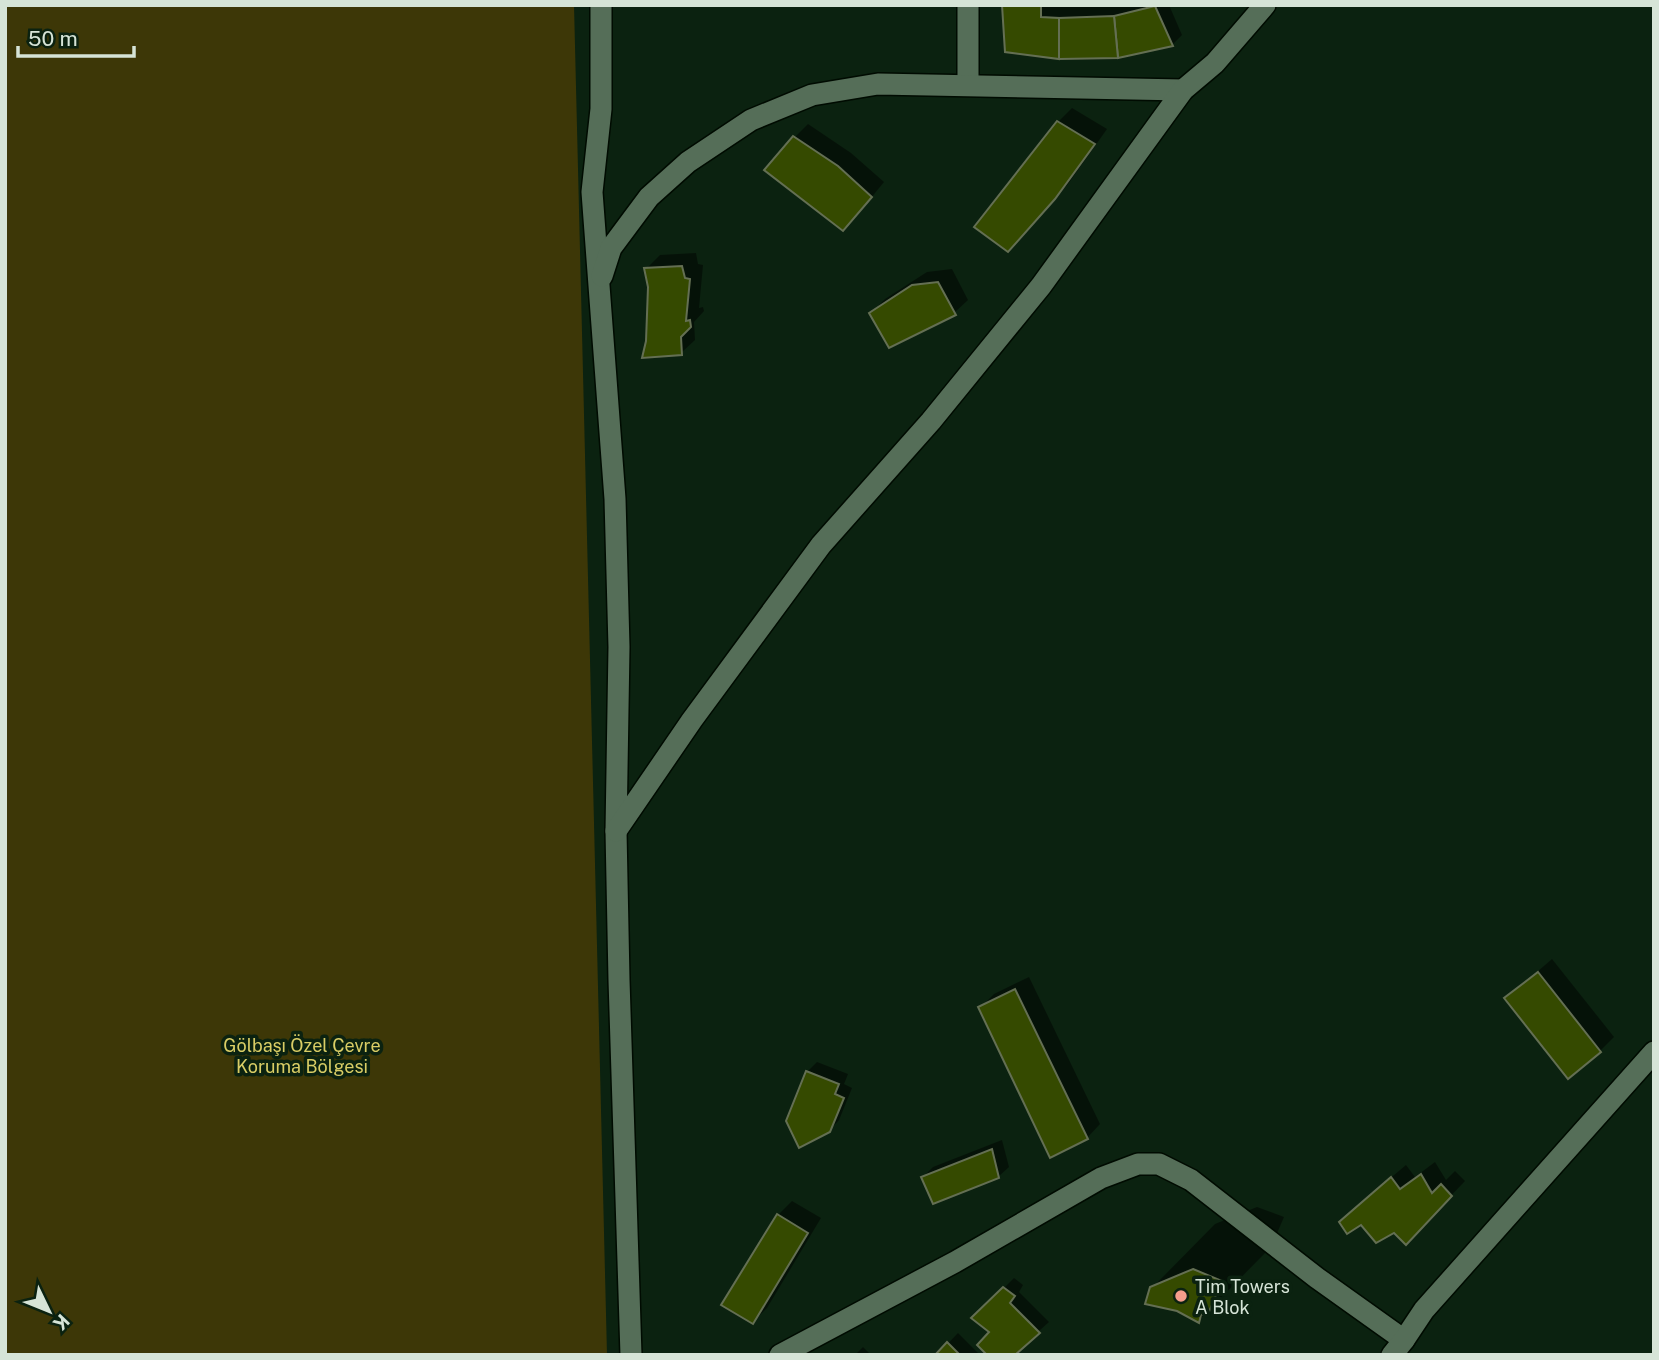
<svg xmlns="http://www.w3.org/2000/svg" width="1659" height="1360" viewBox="0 0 1659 1360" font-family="'Public Sans',sans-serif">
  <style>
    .green { fill: #3d3707 }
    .shadow { fill: #0007 }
    .building { fill: #354a00; stroke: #646f53; stroke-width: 2 }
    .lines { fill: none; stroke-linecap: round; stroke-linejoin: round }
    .minor-casing { stroke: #000b01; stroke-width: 24 }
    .minor { stroke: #556e58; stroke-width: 21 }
    .poi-dot { fill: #f49d8b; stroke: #0b2210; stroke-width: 2.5 }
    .labels { text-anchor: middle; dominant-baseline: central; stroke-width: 7; stroke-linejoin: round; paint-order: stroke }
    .park-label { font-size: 18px; fill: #d9cd65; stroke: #0b2210 }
    .poi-label { font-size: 18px; fill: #d6e4d7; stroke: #0b2210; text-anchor: start }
  </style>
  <rect width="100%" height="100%" fill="#0b2210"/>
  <polygon class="green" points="5,5 574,5 607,1355 5,1355"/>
  <g class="shadow">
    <polygon points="1004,5 1050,5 1051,7 1169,5 1182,35 1172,45 1118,57"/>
    <polygon points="1072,108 1107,129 1068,184 1022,236 1058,122"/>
    <polygon points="808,124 851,153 884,182 857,215 795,137"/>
    <polygon points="696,253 698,264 703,265 699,308 703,307 704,311 694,322 695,340 681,353 648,341 650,287 646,269 660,255"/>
    <polygon points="952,269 968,300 954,313 871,313 885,299 927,272"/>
    <polygon points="1552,959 1614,1037 1600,1051 1507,998"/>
    <polygon points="1029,977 1100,1124 1087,1138 980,1008 994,994"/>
    <polygon points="817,1062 848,1074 844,1084 852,1088 839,1120 829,1131 807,1072"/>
    <polygon points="1002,1140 1009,1167 998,1177 923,1177 933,1167"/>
    <polygon points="1435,1162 1446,1180 1455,1171 1465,1181 1419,1229 1394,1230 1355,1208 1406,1165 1415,1177"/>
    <polygon points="792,1201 821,1218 767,1308 753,1322 778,1215"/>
    <polygon points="1257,1207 1284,1217 1271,1247 1198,1321 1178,1309 1152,1288 1215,1224"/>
    <polygon points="1014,1278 1023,1285 1019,1292 1049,1322 1012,1355 992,1332 974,1318"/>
    <polygon points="958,1333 980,1355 937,1355"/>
    <polygon points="863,1347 871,1355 855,1355"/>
  </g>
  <g class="building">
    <polygon points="1002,5 1041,5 1041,17 1059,18 1059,59 1005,52"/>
    <polygon points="1155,6 1173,46 1118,58 1114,16"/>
    <polygon points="1114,16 1118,58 1059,59 1059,18"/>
    <polygon points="1057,121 1095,144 1055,199 1008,252 974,227"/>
    <polygon points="793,136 838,166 872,197 843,231 764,170"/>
    <polygon points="682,266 685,278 690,279 686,321 690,320 691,327 681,337 682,355 642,358 646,341 648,287 644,268"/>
    <polygon points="938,282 956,315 889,348 869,313 912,285"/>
    <polygon points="1538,972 1601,1052 1568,1079 1504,998"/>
    <polygon points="1015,989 1088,1139 1050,1158 978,1007"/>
    <polygon points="806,1071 839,1084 835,1094 844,1098 830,1132 799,1148 786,1121"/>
    <polygon points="992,1149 999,1178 933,1204 921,1177"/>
    <polygon points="1421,1174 1432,1193 1441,1184 1452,1196 1406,1245 1394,1233 1376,1243 1361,1225 1347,1234 1339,1222 1391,1177 1400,1189"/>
    <polygon points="777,1214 808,1233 753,1324 721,1305"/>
    <polygon points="1193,1269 1222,1281 1209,1312 1201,1315 1199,1323 1177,1311 1145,1304 1150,1287"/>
    <polygon points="1003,1287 1015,1296 1010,1303 1040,1333 1015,1355 987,1355 977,1345 989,1332 971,1318"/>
    <polygon points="947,1342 960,1355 935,1355"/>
  </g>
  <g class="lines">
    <defs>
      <g id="minor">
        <polyline points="601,5 601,109 592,192 615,499 619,647 616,831 619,980 631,1355"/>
        <polyline points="968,5 968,85"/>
        <polyline points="602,276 611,248 649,197 688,162 751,120 812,95 878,84 1183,90"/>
        <polyline points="616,831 692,720 821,545 931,421 1041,286 1183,90 1215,63 1265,5"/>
        <polyline points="780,1355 955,1262 1101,1178 1138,1164 1159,1164 1191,1180 1317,1278 1404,1340"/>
        <polyline points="1392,1355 1404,1340 1424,1310 1654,1052"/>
      </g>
    </defs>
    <use href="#minor" class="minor-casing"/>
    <use href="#minor" class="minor"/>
  </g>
  <circle class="poi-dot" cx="1181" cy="1296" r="7"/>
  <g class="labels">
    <g class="park-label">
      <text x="302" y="1045">Gölbaşı Özel Çevre<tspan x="302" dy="21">Koruma Bölgesi</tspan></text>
    </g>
    <g class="poi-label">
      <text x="1195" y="1286">Tim Towers<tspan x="1195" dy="21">A Blok</tspan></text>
    </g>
  </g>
  <rect width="1659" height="1360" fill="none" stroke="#d6e4d7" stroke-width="14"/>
  <g transform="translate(49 1311) rotate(133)" stroke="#0b2210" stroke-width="5" paint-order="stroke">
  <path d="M0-5L12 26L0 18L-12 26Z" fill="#d6e4d7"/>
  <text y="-10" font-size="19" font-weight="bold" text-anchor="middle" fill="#d6e4d7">K</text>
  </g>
  <path d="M18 46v10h116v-10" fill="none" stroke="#d6e4d7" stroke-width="3.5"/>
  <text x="28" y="46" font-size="21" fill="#d6e4d7" stroke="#0b2210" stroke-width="5" paint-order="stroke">50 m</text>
</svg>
